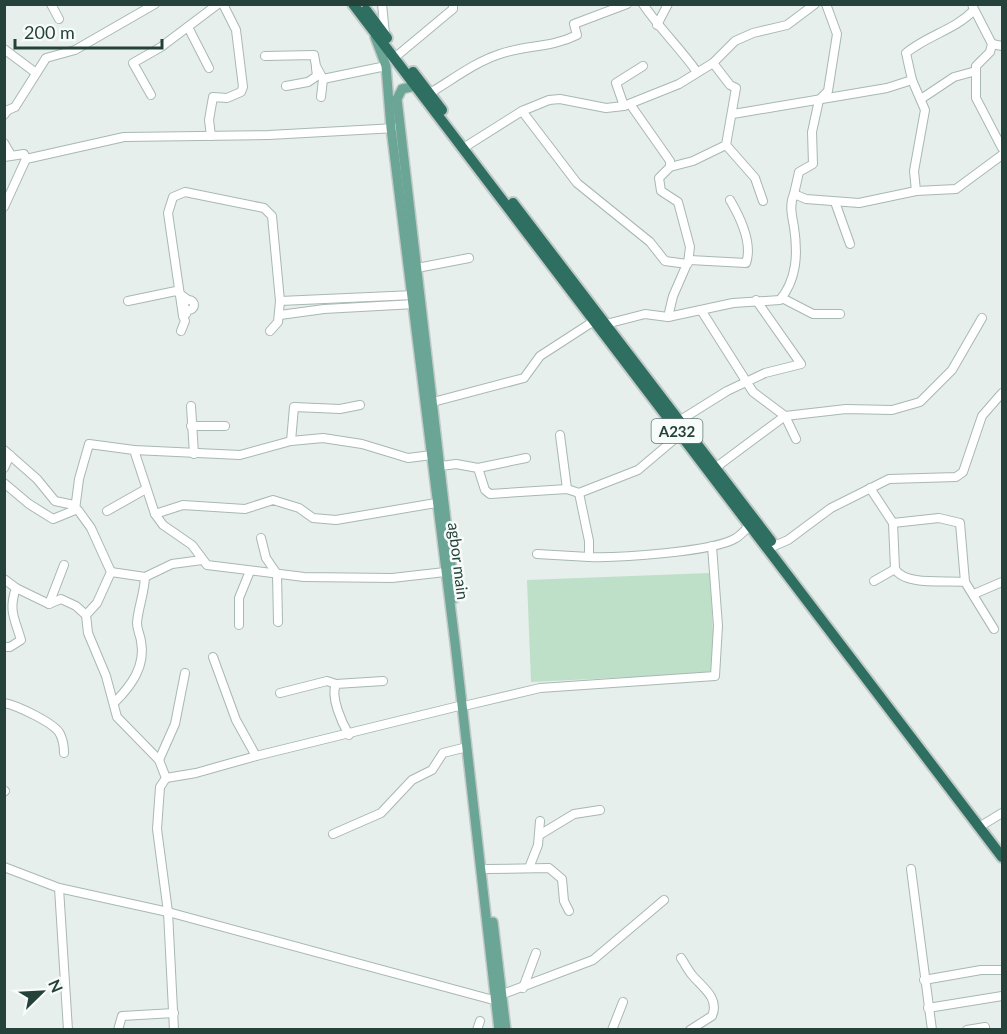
<svg xmlns="http://www.w3.org/2000/svg" width="1007" height="1034" viewBox="0 0 1007 1034" font-family="Lato,sans-serif">
  <style>
    .green { fill: #bfe0c8 }
    .lines { fill: none; stroke-linecap: round; stroke-linejoin: round }
    .minor-casing { stroke: #a8b8b2; stroke-width: 10 }
    .major-casing { stroke: #c2cac8; stroke-width: 12 }
    .highway-casing { stroke: #c2cac8; stroke-width: 14 }
    .minor { stroke: #fff; stroke-width: 8 }
    .major { stroke: #6aa596; stroke-width: 9 }
    .highway { stroke: #2f6f62; stroke-width: 10 }
    .labels { text-anchor: middle; dominant-baseline: central; stroke-width: 5; stroke-linejoin: round; paint-order: stroke }
    .shield { fill: #f7fbf9; stroke: #637a73; stroke-width: 1.5 }
    .shield-label { font-size: 15px; font-weight: bold; fill: #24423a }
    .street-label { font-size: 16px; fill: #24423a; stroke: #f7fbf9 }
  </style>
  <rect width="100%" height="100%" fill="#e6efeb"/>
  <polygon class="green" points="710,573 715,673 531,682 527,580"/>
  <g class="lines">
    <defs>
      <g id="minor">
        <polyline points="51,4 59,19"/>
        <polyline points="382,4 385,34"/>
        <path d="M 643,4 C 659,28 680,48 697,72"/>
        <polyline points="974,9 992,44 990,52 976,66 976,98 1002,148"/>
        <polyline points="657,25 668,4"/>
        <polyline points="188,27 209,68"/>
        <polyline points="992,44 1002,46"/>
        <polyline points="4,49 36,73"/>
        <polyline points="399,54 453,9 453,4"/>
        <polyline points="265,56 314,55 316,66 323,79 386,66"/>
        <polyline points="912,80 925,110 914,171 916,191"/>
        <polyline points="286,86 308,82 317,76 316,68"/>
        <path d="M 430,93 C 452,80 475,62 500,54 C 525,45 551,48 577,35 L 574,24 L 627,4"/>
        <polyline points="151,95 133,63 161,47 218,4"/>
        <polyline points="321,97 323,79"/>
        <polyline points="921,99 954,77 976,71"/>
        <polyline points="630,104 670,161 670,167 693,161 726,145 736,88 730,85 713,63"/>
        <polyline points="624,106 616,83 643,66"/>
        <polyline points="522,111 577,183 650,242 665,261 687,264 673,296 668,317"/>
        <path d="M 733,114 L 887,88 L 912,80 L 906,53 C 928,35 955,30 974,10 L 972,4"/>
        <polyline points="4,115 8,110 15,107 46,58 75,50 155,4"/>
        <polyline points="211,136 209,120 213,97 227,98 241,92 243,87 236,30 223,4"/>
        <polyline points="4,143 11,155"/>
        <polyline points="468,145 522,111 549,100 560,99 606,108 624,106 679,84 713,63 735,41 753,33 787,25 815,4"/>
        <polyline points="726,145 755,178 763,201"/>
        <polyline points="4,157 24,154 26,159"/>
        <polyline points="26,159 124,137 269,135 396,128"/>
        <polyline points="670,167 659,178 661,191 678,202 690,247 688,263"/>
        <polyline points="794,194 799,172 813,164 812,132 819,100 828,91 837,34 826,4"/>
        <polyline points="835,202 850,244"/>
        <polyline points="4,207 26,159"/>
        <path d="M 690,260 L 746,263 C 753,243 740,217 730,200"/>
        <polyline points="417,268 469,258"/>
        <polyline points="782,298 813,314 840,314"/>
        <circle cx="189" cy="305" r="5"/>
        <polyline points="128,301 176,291 188,300"/>
        <polyline points="280,301 414,295"/>
        <polyline points="701,310 753,392 785,416 796,439"/>
        <polyline points="280,315 324,309 415,304"/>
        <polyline points="183,316 168,213 173,197 185,192 264,208 272,216 280,301 278,322 270,331"/>
        <path d="M 606,324 L 645,314 L 668,317 L 733,303 L 780,300 C 797,279 798,254 794,227 C 792,216 789,205 794,194 L 806,199 L 859,203 L 916,191 L 956,189 L 1002,155"/>
        <polyline points="181,331 185,321 183,316 186,314"/>
        <polyline points="433,402 524,378 540,356 594,321"/>
        <polyline points="191,406 194,454"/>
        <polyline points="679,421 727,391 765,373 801,364 756,300"/>
        <polyline points="191,426 225,426"/>
        <polyline points="560,435 567,489"/>
        <polyline points="291,441 294,407 340,409 360,405"/>
        <polyline points="4,450 37,479 55,501 74,505"/>
        <polyline points="134,450 155,514 163,525 192,545 207,565 304,577 392,578 445,572"/>
        <polyline points="441,466 456,464 478,468 485,490 490,494 567,489 579,493 638,470 683,432"/>
        <polyline points="4,468 10,455"/>
        <polyline points="478,468 526,458"/>
        <polyline points="715,468 785,416 846,409 892,410 920,402 952,370 982,318"/>
        <polyline points="4,483 29,504 53,519 75,510"/>
        <path d="M 870,488 L 893,523 L 895,569 C 905,586 946,580 965,582"/>
        <path d="M 579,493 L 589,541 L 589,557 C 617,558 714,552 736,538 C 741,535 746,529 750,525"/>
        <polyline points="107,511 146,489"/>
        <polyline points="155,514 183,505 245,509 273,500 299,508 313,518 336,520 436,503"/>
        <polyline points="893,523 939,518 960,523 965,582 994,629"/>
        <polyline points="261,538 266,558 277,574 278,622"/>
        <polyline points="774,546 788,540 831,508 889,479 956,477 963,472 982,416 1002,393"/>
        <polyline points="537,554 589,557"/>
        <path d="M 111,572 L 145,577 C 144,595 138,608 137,623 C 137,630 140,634 141,641 C 146,666 131,686 115,702"/>
        <polyline points="145,577 172,564 202,560"/>
        <polyline points="4,579 16,588 49,604 61,599 76,606 86,615 88,633 106,676 117,717 159,760 166,778 160,787 157,829 168,912 174,1030"/>
        <polyline points="874,581 895,569"/>
        <polyline points="974,594 1002,582"/>
        <polyline points="49,604 64,565"/>
        <polyline points="86,615 97,603 111,572 91,528 78,510 75,510 79,479 89,444 134,450 240,455 291,441 323,438 362,444 408,458 432,455"/>
        <polyline points="239,625 239,598 250,571"/>
        <path d="M 4,647 L 10,647 L 21,640 C 15,619 8,611 16,588"/>
        <polyline points="213,657 236,720 256,756"/>
        <polyline points="280,693 327,681 336,684"/>
        <path d="M 4,703 C 16,705 55,723 60,734 C 63,740 64,747 64,753"/>
        <polyline points="468,705 540,688 715,676 718,626 712,546"/>
        <path d="M 349,735 C 342,723 330,697 336,684 L 383,681"/>
        <polyline points="159,760 175,724 185,673"/>
        <polyline points="166,778 196,773 256,756 463,705"/>
        <polyline points="4,792 5,791"/>
        <polyline points="984,824 1002,813"/>
        <polyline points="333,834 381,813 412,780 432,770 443,753 467,747"/>
        <polyline points="541,834 574,814 600,810"/>
        <polyline points="4,867 59,888 168,912 497,1001"/>
        <polyline points="529,868 538,845 540,821"/>
        <polyline points="487,869 549,868 562,879 564,901 569,911"/>
        <polyline points="911,869 932,1030"/>
        <polyline points="59,888 68,1030"/>
        <path d="M 681,958 C 685,964 688,970 692,975 C 702,987 720,998 712,1016 L 690,1030"/>
        <polyline points="924,980 981,970 1002,970"/>
        <polyline points="523,988 536,953"/>
        <polyline points="503,994 593,960 664,900"/>
        <polyline points="928,1008 1002,996"/>
        <polyline points="118,1030 122,1016 174,1013"/>
        <polyline points="477,1030 480,1021"/>
        <polyline points="612,1030 623,1002"/>
        <polyline points="967,1030 985,1027"/>
      </g>
      <g id="major">
        <polyline points="375,37 386,66 391,128 455,643 499,1030"/>
        <polyline points="415,86 402,89 397,99 455,598"/>
        <polyline points="493,922 506,1030"/>
      </g>
      <g id="highway">
        <polyline points="353,4 1002,857"/>
        <polyline points="366,10 387,38"/>
        <polyline points="413,72 442,110"/>
        <polyline points="513,203 771,541"/>
      </g>
    </defs>
    <use href="#minor" class="minor-casing"/>
    <use href="#major" class="major-casing"/>
    <use href="#highway" class="highway-casing"/>
    <use href="#minor" class="minor"/>
    <use href="#major" class="major"/>
    <use href="#highway" class="highway"/>
  </g>
  <g class="labels">
    <rect class="shield" x="651.5" y="419" width="51" height="24" rx="4.5"/>
    <g class="shield-label">
      <text x="677" y="431">A232</text>
    </g>
    <g class="street-label">
      <text transform="translate(459 561) rotate(83)">agbor main</text>
    </g>
  </g>
  <rect width="1007" height="1034" fill="none" stroke="#24423a" stroke-width="12"/>
  <g transform="translate(42 992) rotate(66)" stroke="#f7fbf9" stroke-width="4.5" paint-order="stroke">
  <path d="M0-4.5L10 22L0 15L-10 22Z" fill="#24423a"/>
  <text y="-9" font-size="16" font-weight="bold" text-anchor="middle" fill="#24423a">N</text>
  </g>
  <path d="M15 39v9h147v-9" fill="none" stroke="#24423a" stroke-width="3"/>
  <text x="24" y="39" font-size="18" fill="#24423a" stroke="#f7fbf9" stroke-width="4.5" paint-order="stroke">200 m</text>
</svg>
